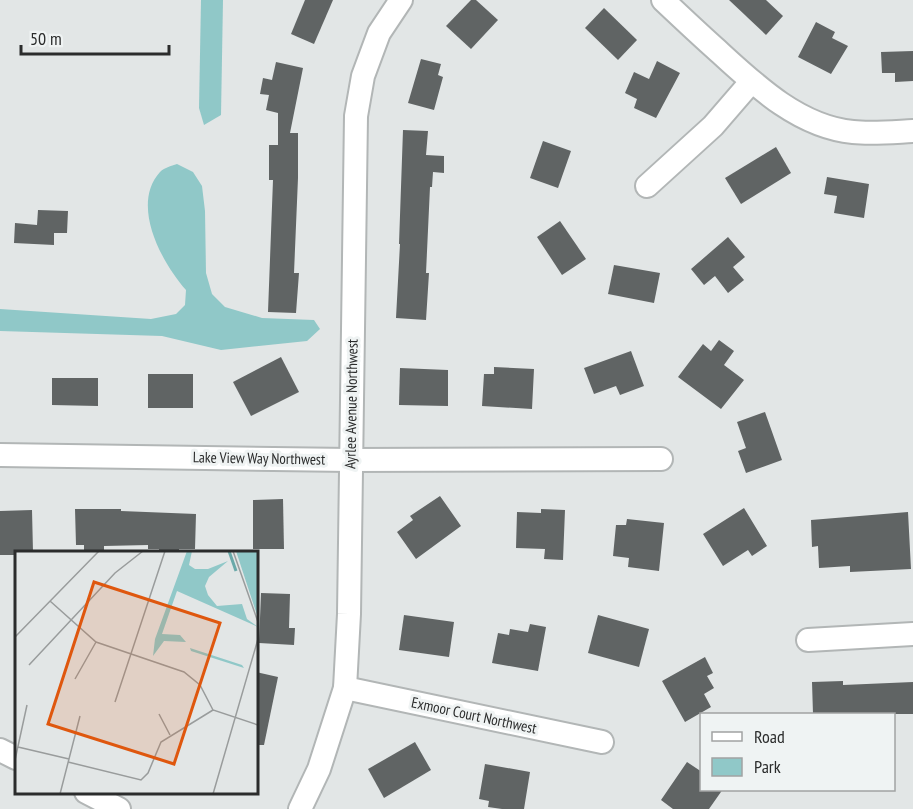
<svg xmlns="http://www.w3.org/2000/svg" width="913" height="809" viewBox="0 0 913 809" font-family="'PT Sans Narrow',sans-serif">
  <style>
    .green { fill: #90c8c8 }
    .building { fill: #606464 }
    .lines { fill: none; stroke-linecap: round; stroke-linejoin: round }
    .minor-casing { stroke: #b2b6b6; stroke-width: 26 }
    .minor { stroke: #fff; stroke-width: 22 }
    .labels { text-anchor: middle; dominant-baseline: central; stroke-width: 6; stroke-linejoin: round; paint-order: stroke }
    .street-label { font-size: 15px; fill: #2b2c2c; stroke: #eff3f3 }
    .inset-river { fill: none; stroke: #6aa9a9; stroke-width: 3 }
    .inset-road { fill: none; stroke: #999c9c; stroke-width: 1.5 }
    .view { fill: #df570e; fill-opacity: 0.15; stroke: #df570e; stroke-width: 3 }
    .inset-edge { fill: none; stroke: #2b2c2c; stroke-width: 3 }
  </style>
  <rect width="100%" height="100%" fill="#e2e6e6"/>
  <g class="green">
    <polygon points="201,0 223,0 221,115 204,125 199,108"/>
    <path d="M 177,164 L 193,172 L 202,186 L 205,211 L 206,273 L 212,294 L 225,307 L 262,318 L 314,320 L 320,329 L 307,341 L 221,350 L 162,336 L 0,331 L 0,309 L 151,319 L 176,314 L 185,305 L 186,290 C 162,263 130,205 160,172 C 164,168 171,166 177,164 Z"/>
  </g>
  <g class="building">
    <polygon points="305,0 333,0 314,44 291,34"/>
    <polygon points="471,0 476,0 498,20 471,49 446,26"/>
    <polygon points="729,0 766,0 783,16 766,35"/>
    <polygon points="604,8 637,40 618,60 585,28"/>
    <polygon points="816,22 835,32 832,38 848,46 831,74 798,57"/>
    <polygon points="913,51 913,81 895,82 895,73 882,73 881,52"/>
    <polygon points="421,59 441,64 438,75 443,77 434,110 408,103"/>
    <polygon points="657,61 680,73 656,118 634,108 637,99 625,93 634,72 649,79"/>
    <polygon points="276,62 303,68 290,133 298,133 298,178 294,273 299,273 296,313 268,312 273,180 269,180 269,145 278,145 278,113 266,110 269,95 260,94 263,78 272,80"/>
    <polygon points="403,130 428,131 426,155 444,156 444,173 433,172 432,187 430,187 426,273 429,273 426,320 396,318 400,244 399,244"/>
    <polygon points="543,141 571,151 558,188 530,178"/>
    <polygon points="776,147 791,173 741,204 725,178"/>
    <polygon points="827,177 869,184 864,218 834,213 837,196 824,194"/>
    <polygon points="38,210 68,211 67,233 54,233 54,245 14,243 15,223 37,225"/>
    <polygon points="560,221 586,259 562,275 537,237"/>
    <polygon points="728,237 745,257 733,267 744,280 728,293 715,276 704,285 691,269"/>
    <polygon points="614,265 660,273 654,303 608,294"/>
    <polygon points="719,340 734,351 724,365 744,380 721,409 678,377 703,344 711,351"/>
    <polygon points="631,351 644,386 620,395 616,386 594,394 584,368"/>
    <polygon points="281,357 299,392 251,416 233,382"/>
    <polygon points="494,367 534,369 532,409 482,406 484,374 494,374"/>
    <polygon points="400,368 448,370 448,406 399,405"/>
    <rect x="148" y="374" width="45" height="34"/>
    <polygon points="52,378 98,378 98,406 52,405"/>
    <polygon points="765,412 782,460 746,473 738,451 746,448 737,422"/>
    <polygon points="440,496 461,526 416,559 397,532 413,520 410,516"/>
    <polygon points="283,499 284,549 253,549 253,500"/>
    <polygon points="744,508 767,546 752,556 748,550 723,566 703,534"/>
    <polygon points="75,509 121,509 121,511 196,514 195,549 179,549 179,552 159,552 159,549 148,549 148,545 104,546 104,552 84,552 84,545 76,545"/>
    <polygon points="541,509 565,510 563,560 544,559 545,549 516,548 517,512 541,513"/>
    <polygon points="32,510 33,552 16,552 16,555 0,555 0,511"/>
    <polygon points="908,512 911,569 850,572 850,566 819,568 818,546 812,547 811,520"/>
    <polygon points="627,519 664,523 659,571 628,567 629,558 613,556 616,525 626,525"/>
    <polygon points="261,593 290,594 289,628 295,628 294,645 259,643"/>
    <polygon points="404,615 454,622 449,657 399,650"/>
    <polygon points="598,615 649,629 639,667 588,653"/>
    <polygon points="530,624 546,627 538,671 492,663 498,633 509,635 510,629 528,632"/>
    <polygon points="705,657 713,673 707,676 714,688 704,694 711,707 685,722 662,681"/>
    <polygon points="256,672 278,677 264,745 256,745"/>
    <polygon points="843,681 843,685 913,682 913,714 813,714 812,682"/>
    <polygon points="415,742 431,770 384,798 368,769"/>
    <polygon points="687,762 702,772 702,789 723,789 709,809 673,809 661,800"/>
    <polygon points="485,764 530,772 524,809 502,809 488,807 489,801 479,799"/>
  </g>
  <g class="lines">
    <defs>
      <g id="minor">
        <path d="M 663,0 C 681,17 699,34 717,50 C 755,85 799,127 853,132 C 872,134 893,132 913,131"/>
        <polyline points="647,186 713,126 751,82"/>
        <polyline points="0,455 350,460 661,459"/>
        <polyline points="808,640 913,634"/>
        <polyline points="345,688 602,742"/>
        <polyline points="0,750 16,758"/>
        <polyline points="86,792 119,809"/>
        <polyline points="300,809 319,769 345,688 349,614 356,116 363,76 379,33 401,0"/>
      </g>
    </defs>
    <use href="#minor" class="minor-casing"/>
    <use href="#minor" class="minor"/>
  </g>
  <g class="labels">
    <g class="street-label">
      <text transform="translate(351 404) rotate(-89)">Ayrlee Avenue Northwest</text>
      <text transform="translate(259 458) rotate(1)">Lake View Way Northwest</text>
      <text transform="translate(474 715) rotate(12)">Exmoor Court Northwest</text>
    </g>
  </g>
  <g transform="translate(15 551)">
    <rect width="243" height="243" fill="#e2e6e6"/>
    <path d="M 172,0 L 177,0 L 174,14 L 180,18 L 193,18 L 213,10 L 194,26 L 190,35 L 193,44 L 202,55 L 227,53 L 232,68 L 243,76 L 162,40 L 147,83 L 165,84 L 171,91 L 149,90 L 138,105 L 140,88 ZM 221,0 L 243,0 L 243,67 ZM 175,97 L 227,114 L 229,117 L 176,100 Z" fill="#90c8c8"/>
    <path class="inset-river" d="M 214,0 L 221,20"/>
    <path class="inset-road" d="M 218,0 L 243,71M 35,50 L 81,91 L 169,121 L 185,134 L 198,159 L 243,174M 0,86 L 84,0M 14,114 L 100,22 L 128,0M 60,128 L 81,91M 100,151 L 150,0M 144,163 L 155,184M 3,196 L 54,208M 0,209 L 12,154M 53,211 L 126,229 L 133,222 L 146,191 L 198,159M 45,243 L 65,165M 198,243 L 243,88"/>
    <path class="view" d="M 79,31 L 205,72 L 159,213 L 33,173 Z"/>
    <rect width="243" height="243" class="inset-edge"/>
  </g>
  <rect x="700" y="713" width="195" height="78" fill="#eff3f3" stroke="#a1a3a3" stroke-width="1.5"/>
  <rect x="712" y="732" width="30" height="9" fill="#ffffff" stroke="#a1a3a3" stroke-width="1.5"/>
  <text x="754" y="743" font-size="18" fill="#2b2c2c">Road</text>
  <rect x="712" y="758" width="30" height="18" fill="#90c8c8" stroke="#a1a3a3" stroke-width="1.5"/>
  <text x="754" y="773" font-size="18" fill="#2b2c2c">Park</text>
  <path d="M21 45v9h148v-9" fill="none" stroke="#2b2c2c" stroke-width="3"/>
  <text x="30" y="45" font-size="18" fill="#2b2c2c" stroke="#eff3f3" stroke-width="4.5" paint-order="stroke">50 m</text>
</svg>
